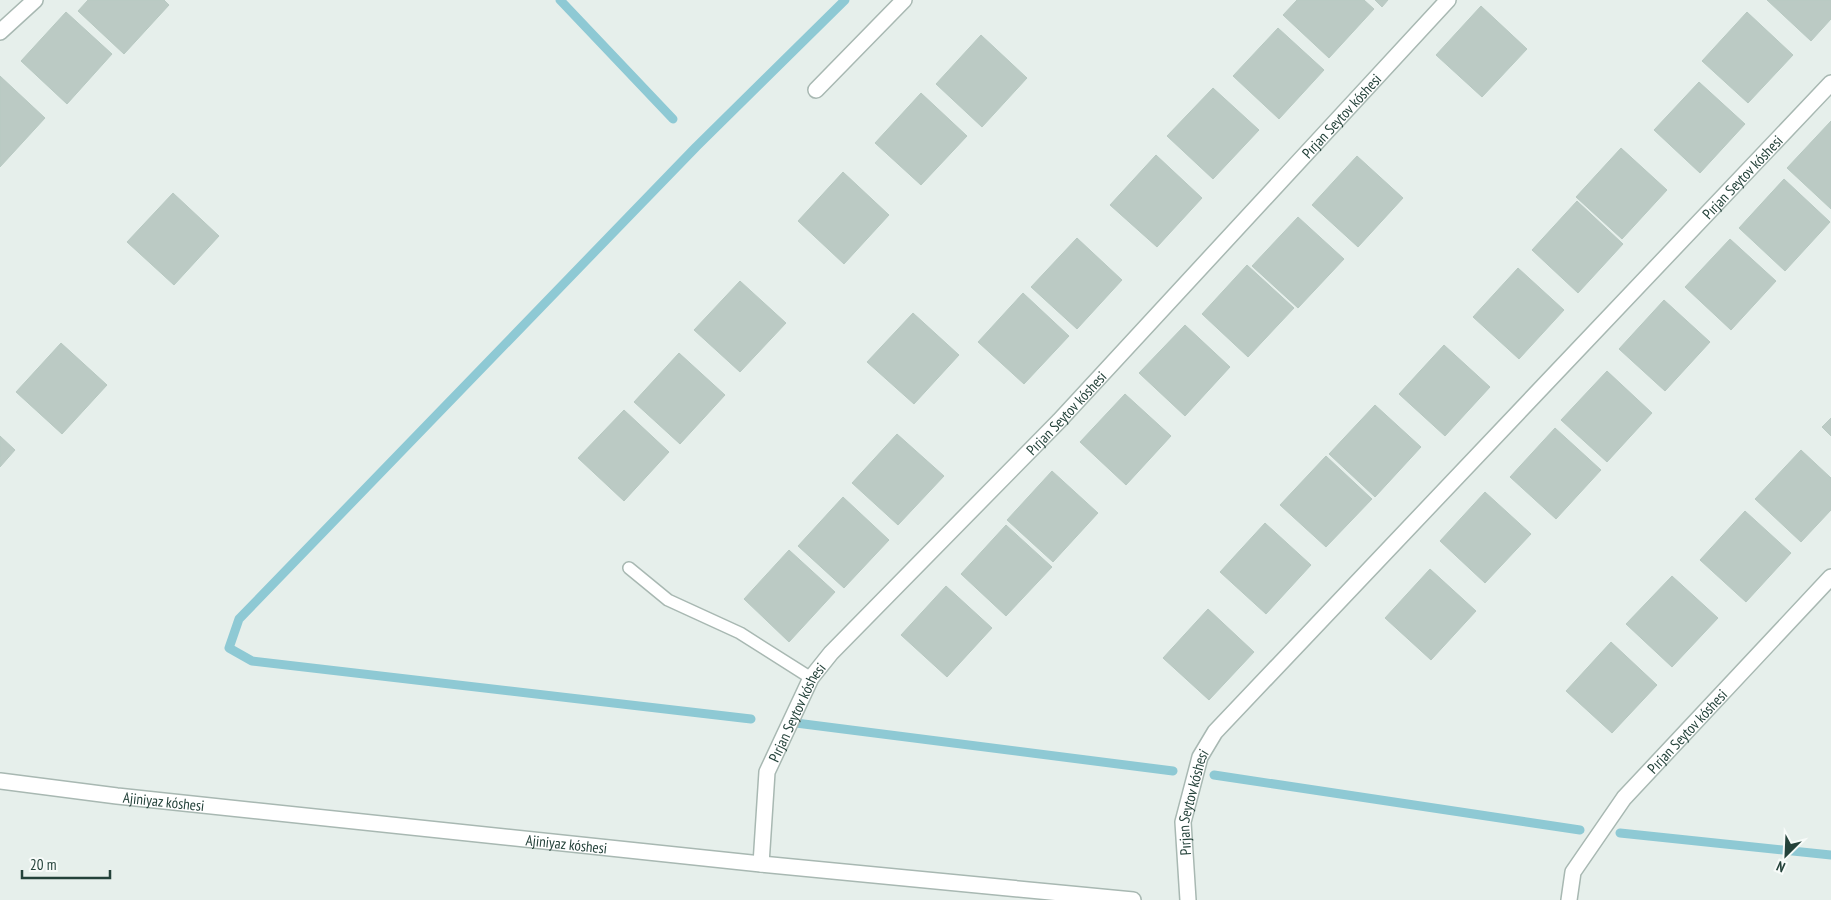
<svg xmlns="http://www.w3.org/2000/svg" width="1831" height="900" viewBox="0 0 1831 900" font-family="'PT Sans Narrow',sans-serif">
  <style>
    .lines { fill: none; stroke-linecap: round; stroke-linejoin: round }
    .stream { stroke: #8ec9d4; stroke-width: 9 }
    .building { fill: #bbcac4; stroke: #b8c9c2 }
    .service-casing { stroke: #a8b8b2; stroke-width: 14 }
    .minor-casing { stroke: #a8b8b2; stroke-width: 18 }
    .tertiary-casing { stroke: #a8b8b2; stroke-width: 18 }
    .service { stroke: #fff; stroke-width: 11 }
    .minor { stroke: #fff; stroke-width: 15 }
    .tertiary { stroke: #fff; stroke-width: 15 }
    .labels { text-anchor: middle; dominant-baseline: central; stroke-width: 4.5; stroke-linejoin: round; paint-order: stroke }
    .street-label { font-size: 15px; fill: #24423a; stroke: #f7fbf9 }
  </style>
  <rect width="100%" height="100%" fill="#e6efeb"/>
  <g class="lines">
    <g class="stream">
      <polyline points="560,0 673,119"/>
      <polyline points="751,719 252,661 229,648 239,619 696,147 845,0"/>
      <polyline points="796,723 1173,771"/>
      <polyline points="1214,775 1580,830"/>
      <polyline points="1620,833 1831,855"/>
    </g>
  </g>
  <g class="building">
    <polygon points="88,0 164,0 169,5 124,54 78,11"/>
    <polygon points="1297,0 1364,0 1374,9 1329,58 1283,15"/>
    <polygon points="1375,0 1388,0 1382,7"/>
    <polygon points="1767,0 1831,0 1831,19 1811,41"/>
    <polygon points="1481,6 1527,49 1482,97 1436,55"/>
    <polygon points="66,12 112,54 67,104 21,61"/>
    <polygon points="1747,12 1793,55 1748,103 1702,61"/>
    <polygon points="1278,28 1324,70 1279,119 1233,76"/>
    <polygon points="981,35 1027,78 982,127 936,84"/>
    <polygon points="0,76 45,118 0,167"/>
    <polygon points="1699,82 1745,124 1700,173 1654,130"/>
    <polygon points="1213,88 1259,130 1213,179 1167,136"/>
    <polygon points="921,93 967,136 921,185 875,143"/>
    <polygon points="1831,121 1831,209 1787,168"/>
    <polygon points="1621,148 1667,190 1622,239 1576,197"/>
    <polygon points="1156,155 1202,198 1157,247 1110,205"/>
    <polygon points="1357,156 1403,198 1358,247 1312,205"/>
    <polygon points="843,172 889,215 844,264 798,221"/>
    <polygon points="1784,179 1830,222 1785,271 1739,228"/>
    <polygon points="173,193 219,236 174,285 127,242"/>
    <polygon points="1577,201 1623,244 1578,293 1532,250"/>
    <polygon points="1298,217 1344,259 1298,308 1252,266"/>
    <polygon points="1077,238 1122,280 1077,329 1031,287"/>
    <polygon points="1730,239 1776,281 1731,330 1685,287"/>
    <polygon points="1247,265 1294,308 1248,357 1202,314"/>
    <polygon points="1518,268 1564,310 1519,359 1473,317"/>
    <polygon points="740,281 786,323 740,372 694,330"/>
    <polygon points="1023,293 1069,336 1024,384 978,342"/>
    <polygon points="1664,300 1710,342 1665,391 1619,349"/>
    <polygon points="913,313 959,355 914,404 867,362"/>
    <polygon points="1185,325 1230,367 1185,416 1139,373"/>
    <polygon points="61,343 107,385 62,434 16,392"/>
    <polygon points="1444,345 1490,387 1445,436 1399,394"/>
    <polygon points="679,353 725,395 680,444 634,402"/>
    <polygon points="1607,371 1652,413 1607,462 1561,420"/>
    <polygon points="1125,394 1171,436 1126,485 1080,442"/>
    <polygon points="1375,405 1421,447 1375,497 1329,454"/>
    <polygon points="624,410 669,452 624,501 578,458"/>
    <polygon points="1831,418 1831,436 1822,427"/>
    <polygon points="1555,428 1601,470 1556,519 1510,477"/>
    <polygon points="897,434 944,476 898,525 852,483"/>
    <polygon points="0,436 15,450 0,467"/>
    <polygon points="1801,450 1831,478 1831,510 1801,542 1755,499"/>
    <polygon points="1326,456 1372,499 1326,547 1280,505"/>
    <polygon points="1052,471 1098,513 1053,562 1007,520"/>
    <polygon points="1485,492 1531,534 1485,583 1440,541"/>
    <polygon points="843,497 889,540 844,588 798,546"/>
    <polygon points="1745,511 1791,553 1746,602 1700,560"/>
    <polygon points="1265,523 1311,565 1266,614 1220,572"/>
    <polygon points="1006,525 1052,567 1006,616 961,574"/>
    <polygon points="789,550 835,592 789,642 744,599"/>
    <polygon points="1430,569 1476,611 1431,660 1385,618"/>
    <polygon points="1672,576 1718,618 1672,667 1626,624"/>
    <polygon points="946,586 992,628 947,677 901,635"/>
    <polygon points="1208,609 1254,652 1209,700 1163,658"/>
    <polygon points="1611,642 1657,685 1612,733 1566,691"/>
  </g>
  <g class="lines">
    <defs>
      <polyline id="service" points="629,568 668,600 740,633 811,678"/>
      <g id="minor">
        <polyline points="0,32 35,0"/>
        <polyline points="816,90 904,0"/>
        <path id="s1" d="M 761,864 L 767,772 L 811,678 L 831,653 L 1059,421 L 1448,0"/>
        <path id="s2" d="M 1188,900 L 1183,822 L 1200,757 L 1215,732 L 1831,83"/>
        <path id="s3" d="M 1569,900 L 1573,872 L 1624,798 L 1831,577"/>
      </g>
      <g id="tertiary">
        <path id="s4" d="M 0,781 L 117,796 L 761,864 L 1133,900"/>
      </g>
    </defs>
    <use href="#service" class="service-casing"/>
    <use href="#minor" class="minor-casing"/>
    <use href="#tertiary" class="tertiary-casing"/>
    <use href="#service" class="service"/>
    <use href="#minor" class="minor"/>
    <use href="#tertiary" class="tertiary"/>
  </g>
  <g class="labels">
    <g class="street-label">
      <text stroke="none"><textPath href="#s1" startOffset="969">Pırjan Seytov kóshesi</textPath></text>
      <text stroke="none"><textPath href="#s2" startOffset="940">Pırjan Seytov kóshesi</textPath></text>
      <text stroke="none"><textPath href="#s1" startOffset="564">Pırjan Seytov kóshesi</textPath></text>
      <text stroke="none"><textPath href="#s1" startOffset="159">Pırjan Seytov kóshesi</textPath></text>
      <text stroke="none"><textPath href="#s3" startOffset="210">Pırjan Seytov kóshesi</textPath></text>
      <text stroke="none"><textPath href="#s4" startOffset="165">Ajiniyaz kóshesi</textPath></text>
      <text stroke="none"><textPath href="#s2" startOffset="99">Pırjan Seytov kóshesi</textPath></text>
      <text stroke="none"><textPath href="#s4" startOffset="570">Ajiniyaz kóshesi</textPath></text>
    </g>
  </g>
  <g transform="translate(1786 855) rotate(204)" stroke="#f7fbf9" stroke-width="4" paint-order="stroke">
  <path d="M0-4L9 19L0 12L-9 19Z" fill="#24423a"/>
  <text y="-8" font-size="14" font-weight="bold" text-anchor="middle" fill="#24423a">N</text>
  </g>
  <path d="M22 870v8h88v-8" fill="none" stroke="#24423a" stroke-width="2.5"/>
  <text x="30" y="870" font-size="15" fill="#24423a" stroke="#f7fbf9" stroke-width="4" paint-order="stroke">20 m</text>
</svg>
